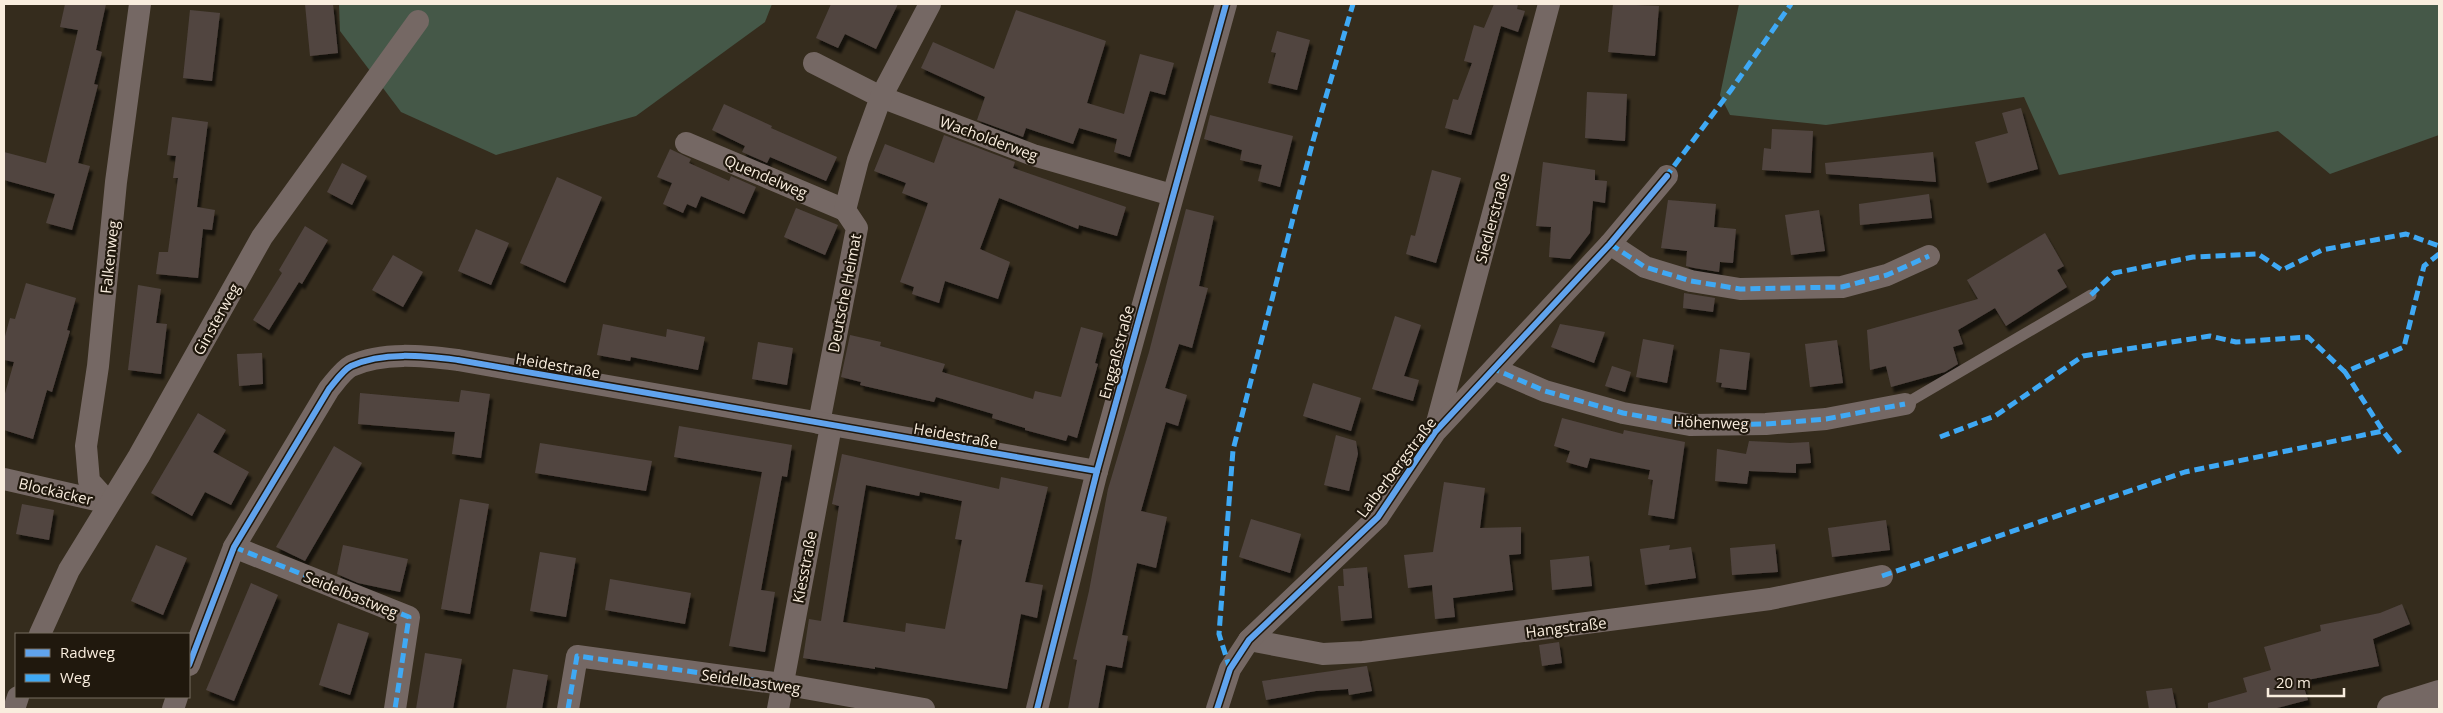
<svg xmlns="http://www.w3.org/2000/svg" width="2443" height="713" viewBox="0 0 2443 713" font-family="'Open Sans',sans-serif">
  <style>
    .green { fill: #455848 }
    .building { fill: #514541; fill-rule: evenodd; filter: url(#shadow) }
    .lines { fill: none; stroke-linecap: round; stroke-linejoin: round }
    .service { stroke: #756864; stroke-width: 11 }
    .minor { stroke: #756864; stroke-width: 22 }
    .tertiary { stroke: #756864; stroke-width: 28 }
    .quiet { stroke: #3fa9f5; stroke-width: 5; stroke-dasharray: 10 5; stroke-linecap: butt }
    .cycleway-casing { stroke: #20180d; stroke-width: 9 }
    .cycleway { stroke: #60a3ed; stroke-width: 6 }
    .labels { text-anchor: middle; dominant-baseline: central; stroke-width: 4.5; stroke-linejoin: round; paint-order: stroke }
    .street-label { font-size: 15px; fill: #f9edde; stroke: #20180d }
  </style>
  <defs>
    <filter id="shadow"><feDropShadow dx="3" dy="5.5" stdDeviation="1" flood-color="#0009"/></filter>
  </defs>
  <rect width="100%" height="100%" fill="#352c1d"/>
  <g class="green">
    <polygon points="339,4 772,4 765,22 636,116 496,155 401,112 340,31"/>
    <polygon points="1739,4 2439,4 2439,135 2330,174 2278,131 2059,175 2024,97 1826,125 1730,115 1720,95"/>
  </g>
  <g class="building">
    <polygon points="65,4 106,4 96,50 102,52 94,84 98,85 78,163 90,166 72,230 46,223 55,194 4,180 4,152 46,163 78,30 60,27"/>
    <polygon points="305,4 333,4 338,53 310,56"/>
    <polygon points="831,4 898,4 876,49 845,34 838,48 816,38"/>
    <polygon points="1494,4 1518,4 1517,9 1525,11 1518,32 1501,26 1471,135 1445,128 1453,99 1458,100 1472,63 1464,61 1474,25 1484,28"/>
    <polygon points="1613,4 1659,6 1655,56 1608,52"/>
    <polygon points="190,10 220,13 212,81 183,78"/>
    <polygon points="1016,10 1106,41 1087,103 1124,114 1140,54 1174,63 1165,95 1150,91 1130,157 1114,152 1117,139 1079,128 1073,144 1026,128 1023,137 977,120 985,97 921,68 933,42 994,69"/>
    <polygon points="1277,31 1310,40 1297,90 1268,83 1276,53 1271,52"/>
    <polygon points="1587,92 1627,94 1625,141 1585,138"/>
    <polygon points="724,104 772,126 771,128 837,157 826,181 770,157 767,163 742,152 745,146 712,130"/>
    <polygon points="2021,108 2038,169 1987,183 1975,142 2008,133 2002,113"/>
    <polygon points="1210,115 1293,136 1280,187 1258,181 1262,165 1240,160 1242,150 1204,139"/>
    <polygon points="172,117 208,122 197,207 215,210 212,230 203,229 198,278 156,274 159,252 168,252 178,178 173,178 176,156 167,155"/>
    <polygon points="1772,129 1813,131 1811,173 1762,170 1764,148 1771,149"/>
    <polygon points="944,135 1015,162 1013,168 1126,207 1117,236 1079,225 1078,229 999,198 980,249 1010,262 998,299 945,281 939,303 912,294 914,287 900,282 928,203 902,193 906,183 874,171 885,144 934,163"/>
    <polygon points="670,149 691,159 689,163 729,181 731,176 756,187 744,214 701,196 696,208 687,204 683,213 663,204 672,183 657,177"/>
    <polygon points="1933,152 1936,182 1826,174 1825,163"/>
    <polygon points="1543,162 1595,170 1595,180 1607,181 1605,203 1593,201 1590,233 1570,259 1549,257 1551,227 1536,226"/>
    <polygon points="342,163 367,176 352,205 327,192"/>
    <polygon points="1432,170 1461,178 1436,263 1406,254 1411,235 1415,236"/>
    <polygon points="557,177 602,197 565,283 520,263"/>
    <polygon points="1929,194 1932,218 1860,225 1859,204"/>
    <polygon points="1668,200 1716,204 1714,227 1736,229 1733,263 1720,262 1719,272 1694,268 1686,266 1687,251 1661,248"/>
    <polygon points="796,208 838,225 825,255 784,237"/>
    <polygon points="1186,209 1214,216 1199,286 1208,288 1192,348 1179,344 1165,388 1187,395 1178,426 1166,422 1141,511 1167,517 1156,568 1137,563 1122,635 1128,636 1122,668 1106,665 1098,709 1068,709 1077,660 1073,659 1089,591 1108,489 1149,352"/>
    <polygon points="1819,210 1825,251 1791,255 1785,215"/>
    <polygon points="305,226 328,240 302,284 299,282 269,330 253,320 282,273 279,270"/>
    <polygon points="476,229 509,243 491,285 458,271"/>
    <polygon points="2045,233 2064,266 2057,270 2067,287 2006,326 1995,308 1958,330 1963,344 1953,347 1958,364 1945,372 1891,387 1886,366 1870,370 1867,330 1978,299 1967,280"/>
    <polygon points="393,255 423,272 403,307 372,290"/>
    <polygon points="26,283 76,298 67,330 70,331 52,392 47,390 33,439 4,430 4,397 14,362 4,360 4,340 10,318 15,319"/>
    <polygon points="138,285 161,289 156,323 167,324 161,374 128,370"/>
    <polygon points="1684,293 1715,298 1713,312 1683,308"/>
    <polygon points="1395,316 1421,325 1404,376 1419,380 1413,401 1372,389"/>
    <polygon points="603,324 666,337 667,329 705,337 698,370 631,357 630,361 597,355"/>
    <polygon points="1560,324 1605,332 1594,363 1551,347"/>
    <polygon points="1081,327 1103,333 1095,363 1098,364 1077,438 1068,435 1066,441 1025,430 1025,428 992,418 993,414 936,397 934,402 860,385 861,382 841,377 850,335 881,342 880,346 945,364 942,372 1033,399 1035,391 1061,397"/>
    <polygon points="1643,339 1674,345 1667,383 1636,377"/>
    <polygon points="1837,340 1843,383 1810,387 1805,344"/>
    <polygon points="758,342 793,348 787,385 752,379"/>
    <polygon points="1720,349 1750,353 1746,390 1721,387 1722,383 1716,382"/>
    <polygon points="262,353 263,384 239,386 237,354"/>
    <polygon points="1612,366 1631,372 1625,392 1605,386"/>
    <polygon points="1313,383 1361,398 1351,431 1303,416"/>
    <polygon points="461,390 490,394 481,458 452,454 455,432 358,424 360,393 459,402"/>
    <polygon points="198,413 226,430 213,452 249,472 231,505 205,492 192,516 151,493"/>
    <polygon points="1562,418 1623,434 1624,430 1685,442 1674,519 1648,515 1653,480 1648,479 1650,470 1590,458 1587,468 1566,462 1570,451 1554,446"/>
    <polygon points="679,426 792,445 787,477 782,476 761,590 775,592 765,652 729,646 762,472 674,457"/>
    <polygon points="1336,435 1356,441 1358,454 1349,491 1324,485"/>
    <polygon points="1749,441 1790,443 1809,442 1811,463 1796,464 1796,473 1749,471 1747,484 1715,481 1717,449 1746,454"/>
    <polygon points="540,443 652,461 646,491 535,473"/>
    <polygon points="334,446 362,463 305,561 276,547"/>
    <path d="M 842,454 L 999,489 L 1001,477 L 1048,487 L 1025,582 L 1043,585 L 1037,618 L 1021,614 L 1007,689 L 875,667 L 875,669 L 803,658 L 809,619 L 821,621 L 839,506 L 832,504 ZM 866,485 L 919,496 L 920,492 L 962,501 L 955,539 L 962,540 L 945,629 L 906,623 L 905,632 L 843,622 Z"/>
    <polygon points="1444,482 1485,488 1480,528 1521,527 1521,554 1509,555 1513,590 1453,598 1455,617 1435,619 1432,585 1408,588 1404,555 1433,552"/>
    <polygon points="460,499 489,504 470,614 441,609"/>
    <polygon points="22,504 54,510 49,540 16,534"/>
    <polygon points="1251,519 1301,534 1290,573 1239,557"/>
    <polygon points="1886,520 1890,550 1832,557 1828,528"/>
    <polygon points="1775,544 1778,572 1732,575 1730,548"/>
    <polygon points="156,545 187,558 163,615 131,601"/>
    <polygon points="343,545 408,559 400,592 358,583 337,574"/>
    <polygon points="1670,545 1669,550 1691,547 1696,578 1645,585 1640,549"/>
    <polygon points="540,552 576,558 566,617 530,611"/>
    <polygon points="1589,556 1592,586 1552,590 1550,560"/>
    <polygon points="1367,567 1372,618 1341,621 1338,586 1344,586 1343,569"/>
    <polygon points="610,579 691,593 685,624 605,610"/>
    <polygon points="251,583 278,595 234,701 206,690"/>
    <polygon points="2402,604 2410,624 2373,639 2379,666 2302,681 2308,700 2273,709 2208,709 2208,703 2247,692 2243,678 2271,670 2264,647 2321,631 2320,625 2380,613"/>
    <polygon points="338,623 369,633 350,695 319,685"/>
    <polygon points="1559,642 1562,663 1542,666 1539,645"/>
    <polygon points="425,653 462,659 453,709 416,709"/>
    <polygon points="1367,666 1372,691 1349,695 1348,689 1316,691 1266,700 1262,681"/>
    <polygon points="513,669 548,675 542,709 506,709"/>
    <polygon points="2172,688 2176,709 2149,709 2146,691"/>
  </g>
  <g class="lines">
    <polyline class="service" points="1905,404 2091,295"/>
    <g class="minor">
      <polyline points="814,63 881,97 1033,155 1172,195"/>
      <polyline points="686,143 845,210"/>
      <polyline points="1610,244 1645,267 1691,281 1740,289 1842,287 1887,275 1929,256"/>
      <polyline points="1494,369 1545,391 1623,413 1690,425 1766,424 1826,419 1905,404"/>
      <polyline points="819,423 857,228 845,210 858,160 881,97 930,4"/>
      <polyline points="1435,430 1549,4"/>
      <polyline points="4,479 109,503"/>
      <polyline points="109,503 89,481 86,446 98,366 116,182 140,4"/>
      <polyline points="234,547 409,617 395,709"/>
      <polyline points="40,634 69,570 139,456 262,237 418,21"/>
      <polyline points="1249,640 1323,654 1363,652 1770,599 1882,576"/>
      <path d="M 189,665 L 234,547 L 329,389 C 335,382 343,370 351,366 C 383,351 424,356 458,360 L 1097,471"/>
      <polyline points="14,709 18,697"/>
      <polyline points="173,709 177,697"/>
      <polyline points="568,709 577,656 782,684 924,709"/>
      <polyline points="778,709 831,426"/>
      <polyline points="1037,709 1097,471 1226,4"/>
      <polyline points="1217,709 1230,669 1249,640 1378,517 1435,432 1610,244 1667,176"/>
    </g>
    <polyline class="tertiary" points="2391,709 2439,694"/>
    <g class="quiet">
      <polyline points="1665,178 1731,90 1791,4"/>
      <polyline points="1610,244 1645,267 1691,281 1740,289 1842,287 1887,275 1929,256"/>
      <polyline points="2091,295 2114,273 2193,257 2258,254 2282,270 2322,250 2406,234 2439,246"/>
      <polyline points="1497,366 1494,369 1545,391 1623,413 1690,425 1766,424 1826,419 1905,404"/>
      <polyline points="1940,437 1995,416 2083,356 2210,336 2236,342 2308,337 2345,372"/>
      <polyline points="2400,453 2383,431 2345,372 2404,347 2424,266 2439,254"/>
      <polyline points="234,547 409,617 395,709"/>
      <polyline points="1882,576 2185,472 2383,431"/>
      <polyline points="1230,669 1219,634 1233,450 1313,141 1353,4"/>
      <polyline points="568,709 577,656 782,684"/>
    </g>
    <defs>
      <g id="cycleway">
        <path d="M 189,665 L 234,547 L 329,389 C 335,382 343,370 351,366 C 383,351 424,356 458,360 L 1097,471"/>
        <polyline points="1037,709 1097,471 1226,4"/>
        <polyline points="1217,709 1230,669 1249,640 1378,517 1435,432 1610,244 1667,176"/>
      </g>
    </defs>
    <use href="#cycleway" class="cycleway-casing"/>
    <use href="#cycleway" class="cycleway"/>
  </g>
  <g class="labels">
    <g class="street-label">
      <text transform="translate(989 138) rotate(20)">Wacholderweg</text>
      <text transform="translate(766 176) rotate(23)">Quendelweg</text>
      <text transform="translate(1492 218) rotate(-75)">Siedlerstraße</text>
      <text transform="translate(109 257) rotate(-84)">Falkenweg</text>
      <text transform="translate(844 293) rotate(-79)">Deutsche Heimat</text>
      <text transform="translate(216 319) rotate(-61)">Ginsterweg</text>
      <text transform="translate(1116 352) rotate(-75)">Enggaßstraße</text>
      <text transform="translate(558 365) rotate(10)">Heidestraße</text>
      <text transform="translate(1711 422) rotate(2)">Höhenweg</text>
      <text transform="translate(956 435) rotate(10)">Heidestraße</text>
      <text transform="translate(1396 467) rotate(-53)">Laiberbergstraße</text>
      <text transform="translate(56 491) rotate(13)">Blockäcker</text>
      <text transform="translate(804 567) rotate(-79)">Kiesstraße</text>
      <text transform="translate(351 594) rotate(22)">Seidelbastweg</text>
      <text transform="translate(1566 627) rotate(-7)">Hangstraße</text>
      <text transform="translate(751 681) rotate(8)">Seidelbastweg</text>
    </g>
  </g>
  <rect width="2443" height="713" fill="none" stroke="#f9edde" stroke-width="10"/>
  <rect x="15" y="633" width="175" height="65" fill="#20180d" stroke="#776d61"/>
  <rect x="25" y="649" width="25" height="8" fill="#60a3ed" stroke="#776d61"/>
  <text x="60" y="658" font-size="15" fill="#f9edde">Radweg</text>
  <rect x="25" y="674" width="25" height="8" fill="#3fa9f5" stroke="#776d61"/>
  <text x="60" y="683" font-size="15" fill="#f9edde">Weg</text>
  <path d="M2268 688v8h76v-8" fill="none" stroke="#f9edde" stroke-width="2.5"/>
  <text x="2276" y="688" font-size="15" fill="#f9edde" stroke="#20180d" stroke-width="4" paint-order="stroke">20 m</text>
</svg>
